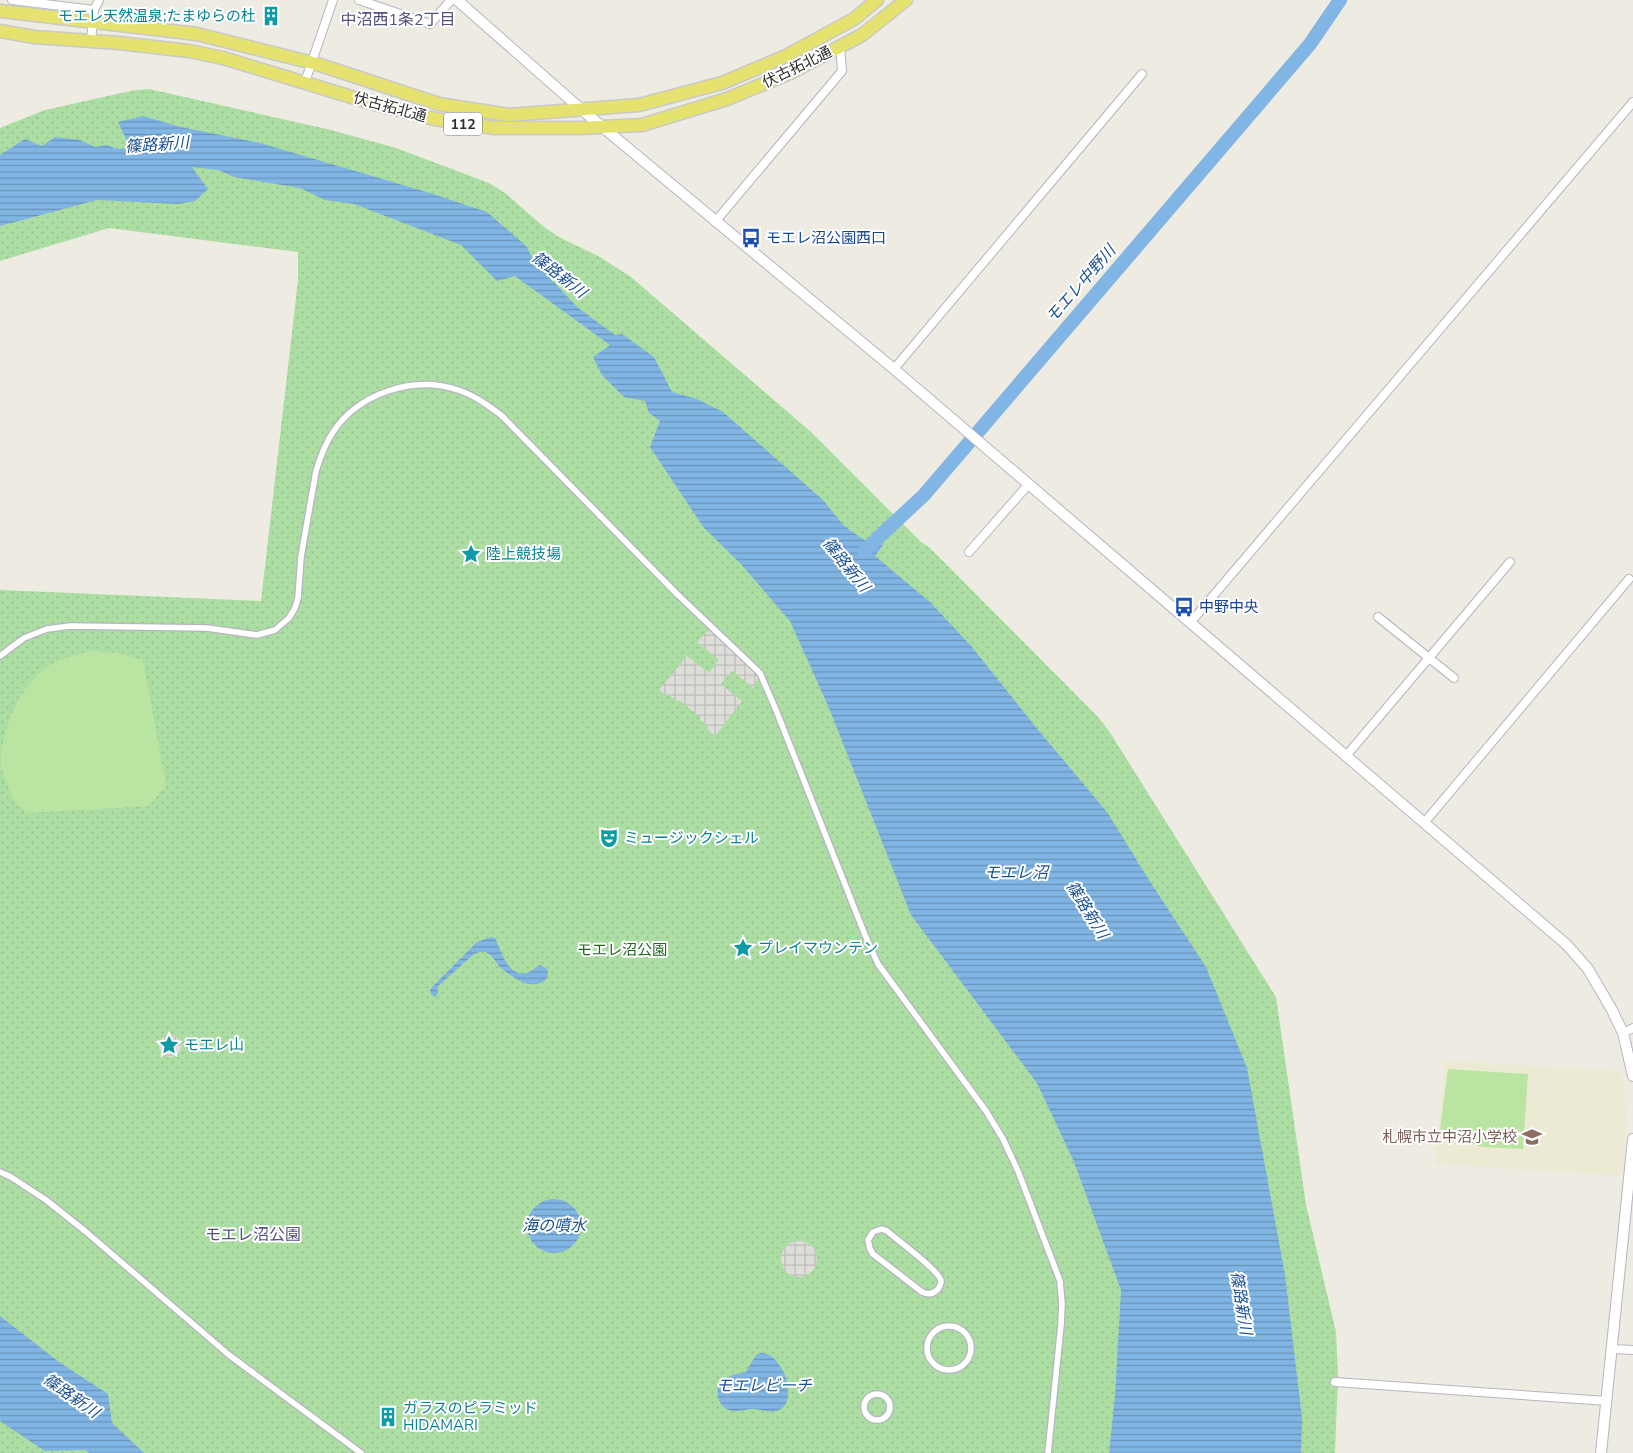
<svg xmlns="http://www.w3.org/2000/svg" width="1633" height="1453" viewBox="0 0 1633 1453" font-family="'Nunito Sans','Noto Sans JP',sans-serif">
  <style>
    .education { fill: #edead4 }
    .park { fill: url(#park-dots) }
    .pitch { fill: #bae4a1 }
    .plaza { fill: url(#plaza-grid) }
    .water { fill: url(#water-rules) }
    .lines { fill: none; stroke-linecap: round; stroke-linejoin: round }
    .river { stroke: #80b5e4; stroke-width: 14 }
    .pedestrian-casing { stroke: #b6b5c0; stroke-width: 8 }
    .minor-casing { stroke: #b6b5c0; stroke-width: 10 }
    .tertiary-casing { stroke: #b6b5c0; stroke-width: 12 }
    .primary-casing { stroke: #c9c9c9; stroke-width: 15 }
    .pedestrian { stroke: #fff; stroke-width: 5.5 }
    .minor { stroke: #fff; stroke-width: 8 }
    .tertiary { stroke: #fff; stroke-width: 10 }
    .primary { stroke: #e5e270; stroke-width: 12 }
    .labels { text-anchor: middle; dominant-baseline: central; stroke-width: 4; stroke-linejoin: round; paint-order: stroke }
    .shield { fill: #fff; stroke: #6d6d6d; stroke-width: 1 }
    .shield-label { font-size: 14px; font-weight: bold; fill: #2e2e2e }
    .culture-label { font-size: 15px; fill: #0d838f; stroke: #fff; text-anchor: start }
    .street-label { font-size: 15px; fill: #2e2e2e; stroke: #fff }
    .transit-label { font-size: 15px; fill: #164399; stroke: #fff; text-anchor: start }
    .park-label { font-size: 15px; fill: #236623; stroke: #fff }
    .education-label { font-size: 15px; fill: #785e54; stroke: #fff; text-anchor: end }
    .neighbourhood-label { font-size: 16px; fill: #53527b; stroke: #fff }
    .water-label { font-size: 16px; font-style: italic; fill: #1b5195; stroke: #fff }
  </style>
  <defs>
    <pattern id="park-dots" width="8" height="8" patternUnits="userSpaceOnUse" patternTransform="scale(1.25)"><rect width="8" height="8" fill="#acdea4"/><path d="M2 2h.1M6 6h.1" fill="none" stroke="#94bf8e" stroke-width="1.8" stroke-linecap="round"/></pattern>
    <pattern id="plaza-grid" width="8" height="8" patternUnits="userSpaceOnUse" patternTransform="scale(1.25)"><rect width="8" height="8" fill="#deddd9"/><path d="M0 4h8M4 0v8" fill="none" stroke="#bfbebb"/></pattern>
    <pattern id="water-rules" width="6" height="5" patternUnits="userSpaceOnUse" patternTransform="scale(1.25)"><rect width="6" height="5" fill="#80b5e4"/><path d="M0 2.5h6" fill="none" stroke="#6994b9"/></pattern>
  </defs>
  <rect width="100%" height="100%" fill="#eeebe2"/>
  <polygon class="education" points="1445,1061 1622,1071 1626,1111 1624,1176 1435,1164"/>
  <polygon class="park" points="149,89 331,130 396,148 489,183 505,193 544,227 559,237 600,257 631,277 811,432 921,542 930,548 1097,716 1109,731 1276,997 1306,1205 1336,1332 1338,1376 1335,1453 0,1453 0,590 261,601 298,280 298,252 109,228 0,261 0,128 45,110 135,90"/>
  <g class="pitch">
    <path d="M 91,651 L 118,653 L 143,660 L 166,785 L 149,806 L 28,813 C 14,804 13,799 7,783 C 5,777 2,771 1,765 C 0,734 18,690 42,671 C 55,659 75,655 91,651 Z"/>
    <polygon points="1448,1069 1528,1074 1523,1149 1481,1147 1440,1129"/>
  </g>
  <g class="plaza">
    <polygon points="712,627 760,673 754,688 732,671 721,684 742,701 715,736 707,729 708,726 700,720 701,718 679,700 677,701 669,695 667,696 659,690 687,656 709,673 719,660 697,642"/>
    <circle cx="170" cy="1046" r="11"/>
    <circle cx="799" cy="1259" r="18"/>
  </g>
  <g class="water">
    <polygon points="143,116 181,127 260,143 430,193 487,212 526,246 534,261 577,307 615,335 622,334 654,357 672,392 697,399 723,412 823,500 844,526 866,541 874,534 883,545 875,556 930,602 972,647 1039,731 1107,812 1149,880 1206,967 1247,1068 1285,1275 1302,1418 1301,1453 1109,1453 1115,1396 1121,1290 1074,1162 1037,1083 911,915 829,708 790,621 740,563 704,528 650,447 660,421 649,413 645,401 624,397 602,375 593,357 610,345 515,276 497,281 461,245 354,204 325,200 300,188 234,177 218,170 192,167 208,189 195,201 178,204 97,200 0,226 0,155 25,139 42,146 55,137 80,140 95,147 107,145 117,149 130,147 118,122"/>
    <path d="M 491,937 L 495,938 C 501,949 507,977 526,973 C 532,972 535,967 540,965 L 547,969 C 548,974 549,976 545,980 C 531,992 510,976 499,966 C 496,962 493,957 489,954 C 484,950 479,952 474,954 L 437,987 L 438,993 L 435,997 L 431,994 L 430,990 L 433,986 L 477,942 Z"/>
    <circle cx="554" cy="1226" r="27"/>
    <polygon points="0,1316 59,1362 108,1394 112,1423 144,1453 89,1453 85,1450 45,1451 0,1421"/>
    <path d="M 760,1353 C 771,1352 778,1362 783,1371 C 789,1382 793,1407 776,1411 C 769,1413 760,1409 753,1409 C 746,1409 741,1412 734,1411 C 719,1410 714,1394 720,1382 L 732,1375 L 746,1372 L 756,1355 Z"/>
  </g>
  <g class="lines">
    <polyline class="river" points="864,551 924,495 1310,44 1340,0"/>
    <defs>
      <g id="pedestrian">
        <path d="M 0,656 L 24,638 L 47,629 L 70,626 L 207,628 L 257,635 L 275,630 L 289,618 L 295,608 L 298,598 L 301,557 L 316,471 C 320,458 325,444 333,432 C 359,393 414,375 458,390 C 474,395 487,405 501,415 L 677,594 L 760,673 L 776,710 L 865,935 L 878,964 L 986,1111 L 1003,1139 L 1018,1171 L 1060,1281 L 1062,1304 L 1061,1325 L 1048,1453"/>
        <polyline points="0,1172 11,1177 46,1200 85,1231 229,1355 361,1453"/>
        <path d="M 882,1229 L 887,1231 C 896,1239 940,1271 941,1281 C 941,1284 939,1289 936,1291 C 931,1295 927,1294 922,1292 L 873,1254 L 870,1249 L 868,1240 L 873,1232 Z"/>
        <circle cx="949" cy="1348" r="22"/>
        <circle cx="877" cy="1407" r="13"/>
      </g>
      <g id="minor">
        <polyline points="12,0 94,10"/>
        <polyline points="359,0 430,24 451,0"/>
        <polyline points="91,41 94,10 99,0"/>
        <polyline points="305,82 333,0"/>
        <polyline points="715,222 842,71 840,46"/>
        <polyline points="894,369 1142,74"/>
        <polyline points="969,552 1028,485"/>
        <polyline points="1378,617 1454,678"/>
        <polyline points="1190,623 1633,102"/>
        <polyline points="1346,756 1510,562"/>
        <polyline points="1424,823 1629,579"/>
        <polyline points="1623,1033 1633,1028"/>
        <polyline points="1613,1349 1633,1350"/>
        <polyline points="1335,1382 1607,1401"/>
      </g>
      <g id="tertiary">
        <polyline points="457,0 582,110 894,369 1567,945 1588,969 1612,1010 1623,1033 1633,1076"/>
        <polyline points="1601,1453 1633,1139"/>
      </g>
      <g id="primary">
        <polyline points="0,11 197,34 317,64 439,104 509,115 639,105 722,83 784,57 854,19 877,0"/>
        <polyline points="0,31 34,37 119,43 189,51 223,58 378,105 435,119 494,128 579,128 642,125 727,99 790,73 862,35 906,0"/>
      </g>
    </defs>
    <use href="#pedestrian" class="pedestrian-casing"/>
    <use href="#minor" class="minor-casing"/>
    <use href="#tertiary" class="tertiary-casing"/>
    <use href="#primary" class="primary-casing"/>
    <use href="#pedestrian" class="pedestrian"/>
    <use href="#minor" class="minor"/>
    <use href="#tertiary" class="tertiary"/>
    <use href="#primary" class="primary"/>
  </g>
  <defs>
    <symbol id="building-bare" viewBox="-9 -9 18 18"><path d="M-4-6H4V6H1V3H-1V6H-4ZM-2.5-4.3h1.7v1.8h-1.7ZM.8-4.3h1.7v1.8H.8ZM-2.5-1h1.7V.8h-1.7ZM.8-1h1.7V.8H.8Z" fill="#0f9aa8" stroke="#fff" stroke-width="2.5" paint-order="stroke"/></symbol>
    <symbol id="bus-bare" viewBox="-9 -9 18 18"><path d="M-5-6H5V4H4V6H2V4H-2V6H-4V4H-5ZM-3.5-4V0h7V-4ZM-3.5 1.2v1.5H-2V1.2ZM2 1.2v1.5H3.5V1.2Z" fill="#1a4fb4" stroke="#fff" stroke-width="2.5" paint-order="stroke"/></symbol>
    <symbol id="sight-bare" viewBox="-9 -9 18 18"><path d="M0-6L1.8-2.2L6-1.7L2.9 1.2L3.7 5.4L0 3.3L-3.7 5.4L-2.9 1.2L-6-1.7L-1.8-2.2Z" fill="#0f9aa8" stroke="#fff" stroke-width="2.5" paint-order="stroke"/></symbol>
    <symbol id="theatre-bare" viewBox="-9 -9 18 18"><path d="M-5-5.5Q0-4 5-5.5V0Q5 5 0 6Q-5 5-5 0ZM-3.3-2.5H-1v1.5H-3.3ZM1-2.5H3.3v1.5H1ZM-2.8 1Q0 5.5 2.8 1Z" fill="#0f9aa8" stroke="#fff" stroke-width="2.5" paint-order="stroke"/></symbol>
    <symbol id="school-bare" viewBox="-9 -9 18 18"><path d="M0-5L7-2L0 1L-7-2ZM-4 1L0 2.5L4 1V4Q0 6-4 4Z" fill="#8d6e63" stroke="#fff" stroke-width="2.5" paint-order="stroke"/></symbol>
  </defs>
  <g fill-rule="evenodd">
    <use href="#building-bare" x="257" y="2" width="28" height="28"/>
    <use href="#bus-bare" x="737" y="224" width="28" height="28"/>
    <use href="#sight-bare" x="457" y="540" width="28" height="28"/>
    <use href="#bus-bare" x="1170" y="593" width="28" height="28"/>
    <use href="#theatre-bare" x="595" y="824" width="28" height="28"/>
    <use href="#sight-bare" x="729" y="934" width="28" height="28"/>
    <use href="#sight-bare" x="155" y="1031" width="28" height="28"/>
    <use href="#school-bare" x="1518" y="1123" width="28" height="28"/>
    <use href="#building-bare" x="374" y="1403" width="28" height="28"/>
  </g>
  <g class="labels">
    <rect class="shield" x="444" y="112.5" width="38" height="23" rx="4"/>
    <g class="shield-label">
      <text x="463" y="124">112</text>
    </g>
    <g class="culture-label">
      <text x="256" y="16" text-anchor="end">モエレ天然温泉;たまゆらの杜</text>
      <text x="486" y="554">陸上競技場</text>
      <text x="624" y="838">ミュージックシェル</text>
      <text x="758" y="948">プレイマウンテン</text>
      <text x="184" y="1045">モエレ山</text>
      <text x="403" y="1408">ガラスのピラミッド<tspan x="403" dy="17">HIDAMARI</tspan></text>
    </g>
    <g class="street-label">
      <text transform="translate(797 67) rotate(-26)">伏古拓北通</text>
      <text transform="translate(390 107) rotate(15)">伏古拓北通</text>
    </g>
    <g class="transit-label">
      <text x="766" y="238">モエレ沼公園西口</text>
      <text x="1199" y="607">中野中央</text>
    </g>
    <g class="park-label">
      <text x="622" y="950">モエレ沼公園</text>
    </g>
    <g class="education-label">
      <text x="1517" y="1137">札幌市立中沼小学校</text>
    </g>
    <g class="neighbourhood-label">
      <text x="398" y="20">中沼西1条2丁目</text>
      <text x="253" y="1235">モエレ沼公園</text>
    </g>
    <g class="water-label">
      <text transform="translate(157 145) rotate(-4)">篠路新川</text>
      <text transform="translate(559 275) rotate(38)">篠路新川</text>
      <text transform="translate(1081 284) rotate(-49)">モエレ中野川</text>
      <text transform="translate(846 565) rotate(51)">篠路新川</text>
      <text x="1016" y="873">モエレ沼</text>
      <text transform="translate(1087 910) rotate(58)">篠路新川</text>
      <text x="554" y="1226">海の噴水</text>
      <text transform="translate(1241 1303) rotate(81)">篠路新川</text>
      <text x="764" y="1386">モエレビーチ</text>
      <text transform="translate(71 1396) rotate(35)">篠路新川</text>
    </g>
  </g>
</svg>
